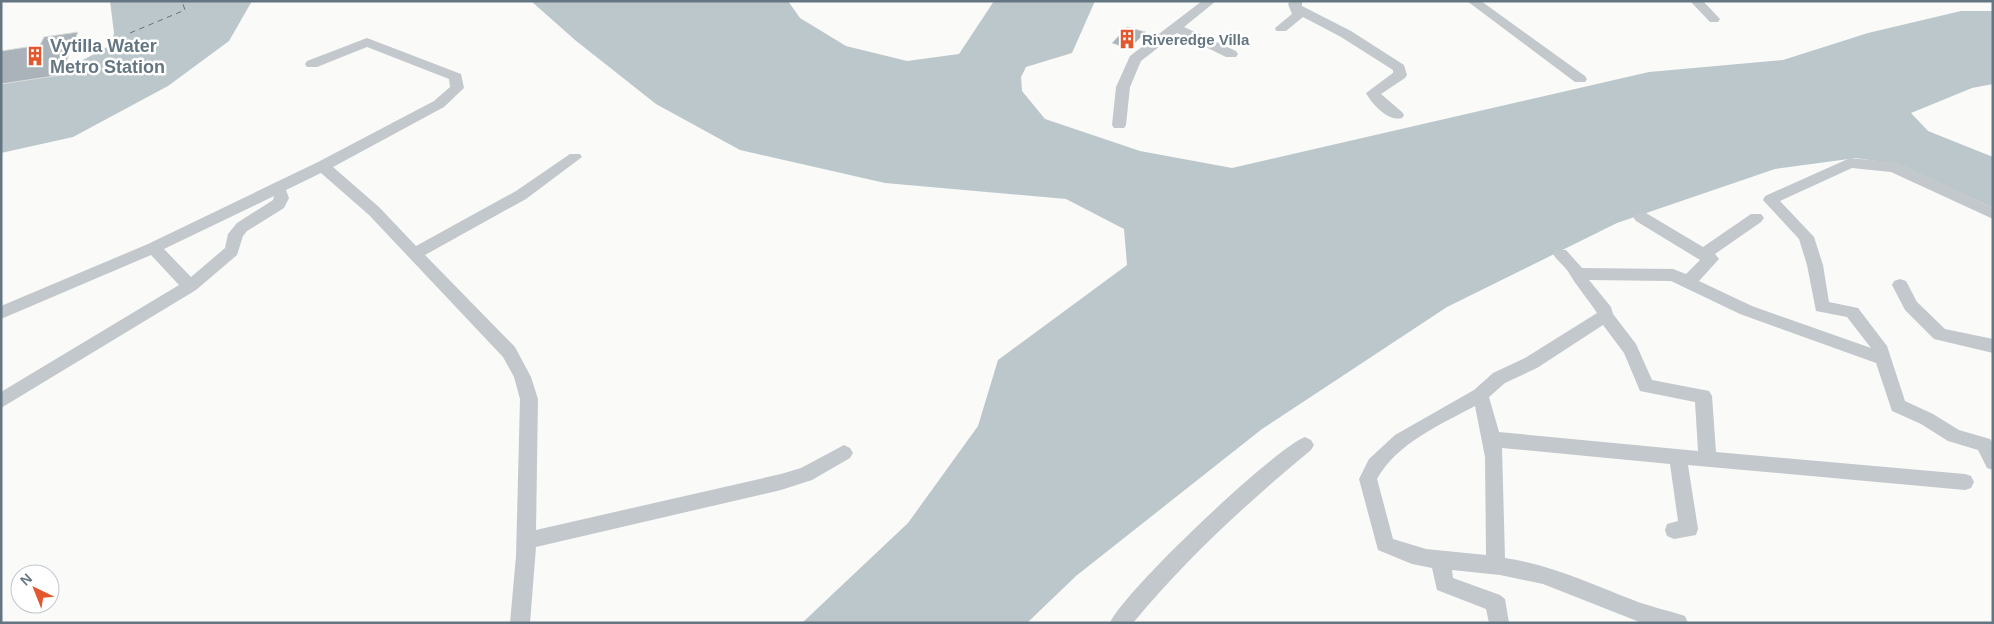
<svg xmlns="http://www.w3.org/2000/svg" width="1994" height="624" viewBox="0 0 1994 624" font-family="Helvetica,sans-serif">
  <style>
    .water { fill: #bbc7cb }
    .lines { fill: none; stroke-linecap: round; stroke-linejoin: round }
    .ferry { stroke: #60757c; stroke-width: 1; stroke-dasharray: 5.5 4.5; stroke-linecap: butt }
    .building { fill: #aab3b9; stroke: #dcdcda }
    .street { fill: #c3c8cc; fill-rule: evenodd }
    .labels { text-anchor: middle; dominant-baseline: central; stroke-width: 5; stroke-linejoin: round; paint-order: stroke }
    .far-poi-label { font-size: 15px; font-weight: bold; fill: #657683; stroke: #fff; text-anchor: start }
    .poi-label { font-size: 18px; font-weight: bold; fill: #657683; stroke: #fff; text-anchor: start }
  </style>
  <rect width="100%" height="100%" fill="#fafaf8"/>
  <g class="water">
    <polygon points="110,1 252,1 229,41 168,86 73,137 1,153 1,80 70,67 111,45 114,33"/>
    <polygon points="531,1 788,1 800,18 846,46 907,61 959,54 994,1 1095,1 1072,53 1026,67 1021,77 1022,91 1045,119 1140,151 1232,168 1649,72 1783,60 1868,33 1961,11 1993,11 1993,84 1972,88 1911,113 1928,131 1993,157 1993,208 1901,165 1856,158 1775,169 1617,223 1447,307 1262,429 1076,576 1027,623 802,623 908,523 978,426 998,360 1127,265 1124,229 1066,199 885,183 740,150 656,104 575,40"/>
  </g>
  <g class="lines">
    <polyline class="ferry" points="130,33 185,10 182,1"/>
  </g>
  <g class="building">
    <polygon points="1127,27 1146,32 1133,45 1123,47 1112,43"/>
    <polygon points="78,32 61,75 1,84 1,51 40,45 44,37"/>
  </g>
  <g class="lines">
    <g class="street">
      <polygon points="1202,1 1216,1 1184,27 1236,51 1238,54 1236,57 1226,57 1177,33 1141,61 1130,87 1126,125 1124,128 1114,128 1112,125 1116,87 1130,56"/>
      <path d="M 1290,1 L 1302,1 L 1302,6 L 1351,31 L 1404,65 L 1407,75 L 1405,78 L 1381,94 L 1402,112 L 1404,115 L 1402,118 C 1388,122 1372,104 1366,93 L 1393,73 L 1393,70 L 1341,37 L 1303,17 L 1286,31 L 1276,31 L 1275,28 L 1292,14 L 1288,4 Z"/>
      <polygon points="1467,1 1481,1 1585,76 1587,79 1585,82 1575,82"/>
      <polygon points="1690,1 1703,1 1720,19 1718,22 1710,22"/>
      <path d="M 367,38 L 461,74 L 464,88 L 444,107 L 333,167 L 379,207 L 416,246 L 516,191 L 570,154 L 580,154 L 582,157 L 526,199 L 425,255 L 515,347 L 531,377 L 538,399 L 536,530 L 781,474 L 801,468 L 844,445 L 850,448 L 853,453 L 850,458 L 812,480 L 781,490 L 536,547 L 530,623 L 510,623 L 516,556 L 520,399 L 514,377 L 503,357 L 369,215 L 321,173 L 286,190 L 289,198 L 284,208 L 247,231 L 243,236 L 237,255 L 196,290 L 1,408 L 1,392 L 179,285 L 151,255 L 1,319 L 1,306 L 148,244 L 318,162 L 434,101 L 450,87 L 449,79 L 367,47 L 317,67 L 307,67 L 305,64 L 307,61 ZM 274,196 L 273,200 L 237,223 L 228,234 L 225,248 L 191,277 L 164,249 Z"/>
      <path d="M 1850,158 L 1899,163 L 1993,208 L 1993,219 L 1891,172 L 1852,168 L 1780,201 L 1814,237 L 1823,265 L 1829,302 L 1858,308 L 1887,346 L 1905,401 L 1933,414 L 1959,430 L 1990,439 L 1993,443 L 1993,470 L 1987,468 L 1978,450 L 1948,441 L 1921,424 L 1892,411 L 1876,363 L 1740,314 L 1671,281 L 1589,280 L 1611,307 L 1613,314 L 1636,344 L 1652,380 L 1709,391 L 1712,396 L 1716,452 L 1965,474 L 1971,476 L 1974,482 L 1971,488 L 1965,490 L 1688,465 L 1698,529 L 1696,535 L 1674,539 L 1667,536 L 1665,530 L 1667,524 L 1678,521 L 1670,464 L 1502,448 L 1505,558 C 1551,565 1591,584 1633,600 C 1650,607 1668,610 1685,616 L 1688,623 L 1642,623 L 1543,584 L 1500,575 L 1452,570 L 1453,578 L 1500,595 L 1505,599 L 1509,623 L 1489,623 L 1486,609 L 1437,590 L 1432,568 L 1412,564 L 1378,550 L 1359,479 L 1369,459 L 1395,435 L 1474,390 L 1493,373 L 1525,358 L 1597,313 C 1588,299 1577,287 1569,273 C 1565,266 1557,261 1553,254 L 1556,250 L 1566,250 L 1582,268 L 1673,269 L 1686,274 L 1700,260 L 1636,221 L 1633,217 L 1636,213 L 1646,213 L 1703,247 L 1751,214 L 1761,214 L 1764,218 L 1761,222 L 1715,254 L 1719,259 L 1699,281 L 1752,306 L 1871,348 L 1847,317 L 1816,311 L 1807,265 L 1799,239 L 1763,200 L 1765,196 ZM 1603,325 L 1624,353 L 1640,391 L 1695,402 L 1698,451 L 1499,432 L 1489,397 L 1505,383 L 1537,368 ZM 1475,406 L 1485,457 L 1486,555 L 1426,549 L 1393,539 L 1377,479 C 1397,443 1440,425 1475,406 Z"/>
      <polygon points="1900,279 1906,281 1917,302 1945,329 1993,339 1993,353 1934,339 1905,310 1892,285 1894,281"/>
      <path d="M 1305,437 L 1311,440 L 1314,445 L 1311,450 C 1247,503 1186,559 1133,623 L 1110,623 C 1123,592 1275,448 1305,437 Z"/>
    </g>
  </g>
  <defs>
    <symbol id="building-bare" viewBox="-9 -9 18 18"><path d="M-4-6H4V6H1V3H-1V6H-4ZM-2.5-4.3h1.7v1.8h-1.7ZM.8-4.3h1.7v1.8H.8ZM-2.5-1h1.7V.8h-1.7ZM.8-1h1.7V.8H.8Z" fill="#e4572e" stroke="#fff" stroke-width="2.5" paint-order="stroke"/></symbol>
  </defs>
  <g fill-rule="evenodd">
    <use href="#building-bare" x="1113" y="25" width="28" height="28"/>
    <use href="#building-bare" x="21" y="42" width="28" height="28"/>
  </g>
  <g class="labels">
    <g class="far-poi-label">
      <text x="1142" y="39">Riveredge Villa</text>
    </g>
    <g class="poi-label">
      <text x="50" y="46">Vytilla Water<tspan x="50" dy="21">Metro Station</tspan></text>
    </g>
  </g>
  <rect width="1994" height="624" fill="none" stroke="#657683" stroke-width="5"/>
  <g transform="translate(35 589) rotate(317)"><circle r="24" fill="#ffffff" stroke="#c1c8cd"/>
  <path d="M0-4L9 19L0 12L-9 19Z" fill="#e4572e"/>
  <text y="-8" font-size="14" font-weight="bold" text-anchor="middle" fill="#657683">N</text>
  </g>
</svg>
